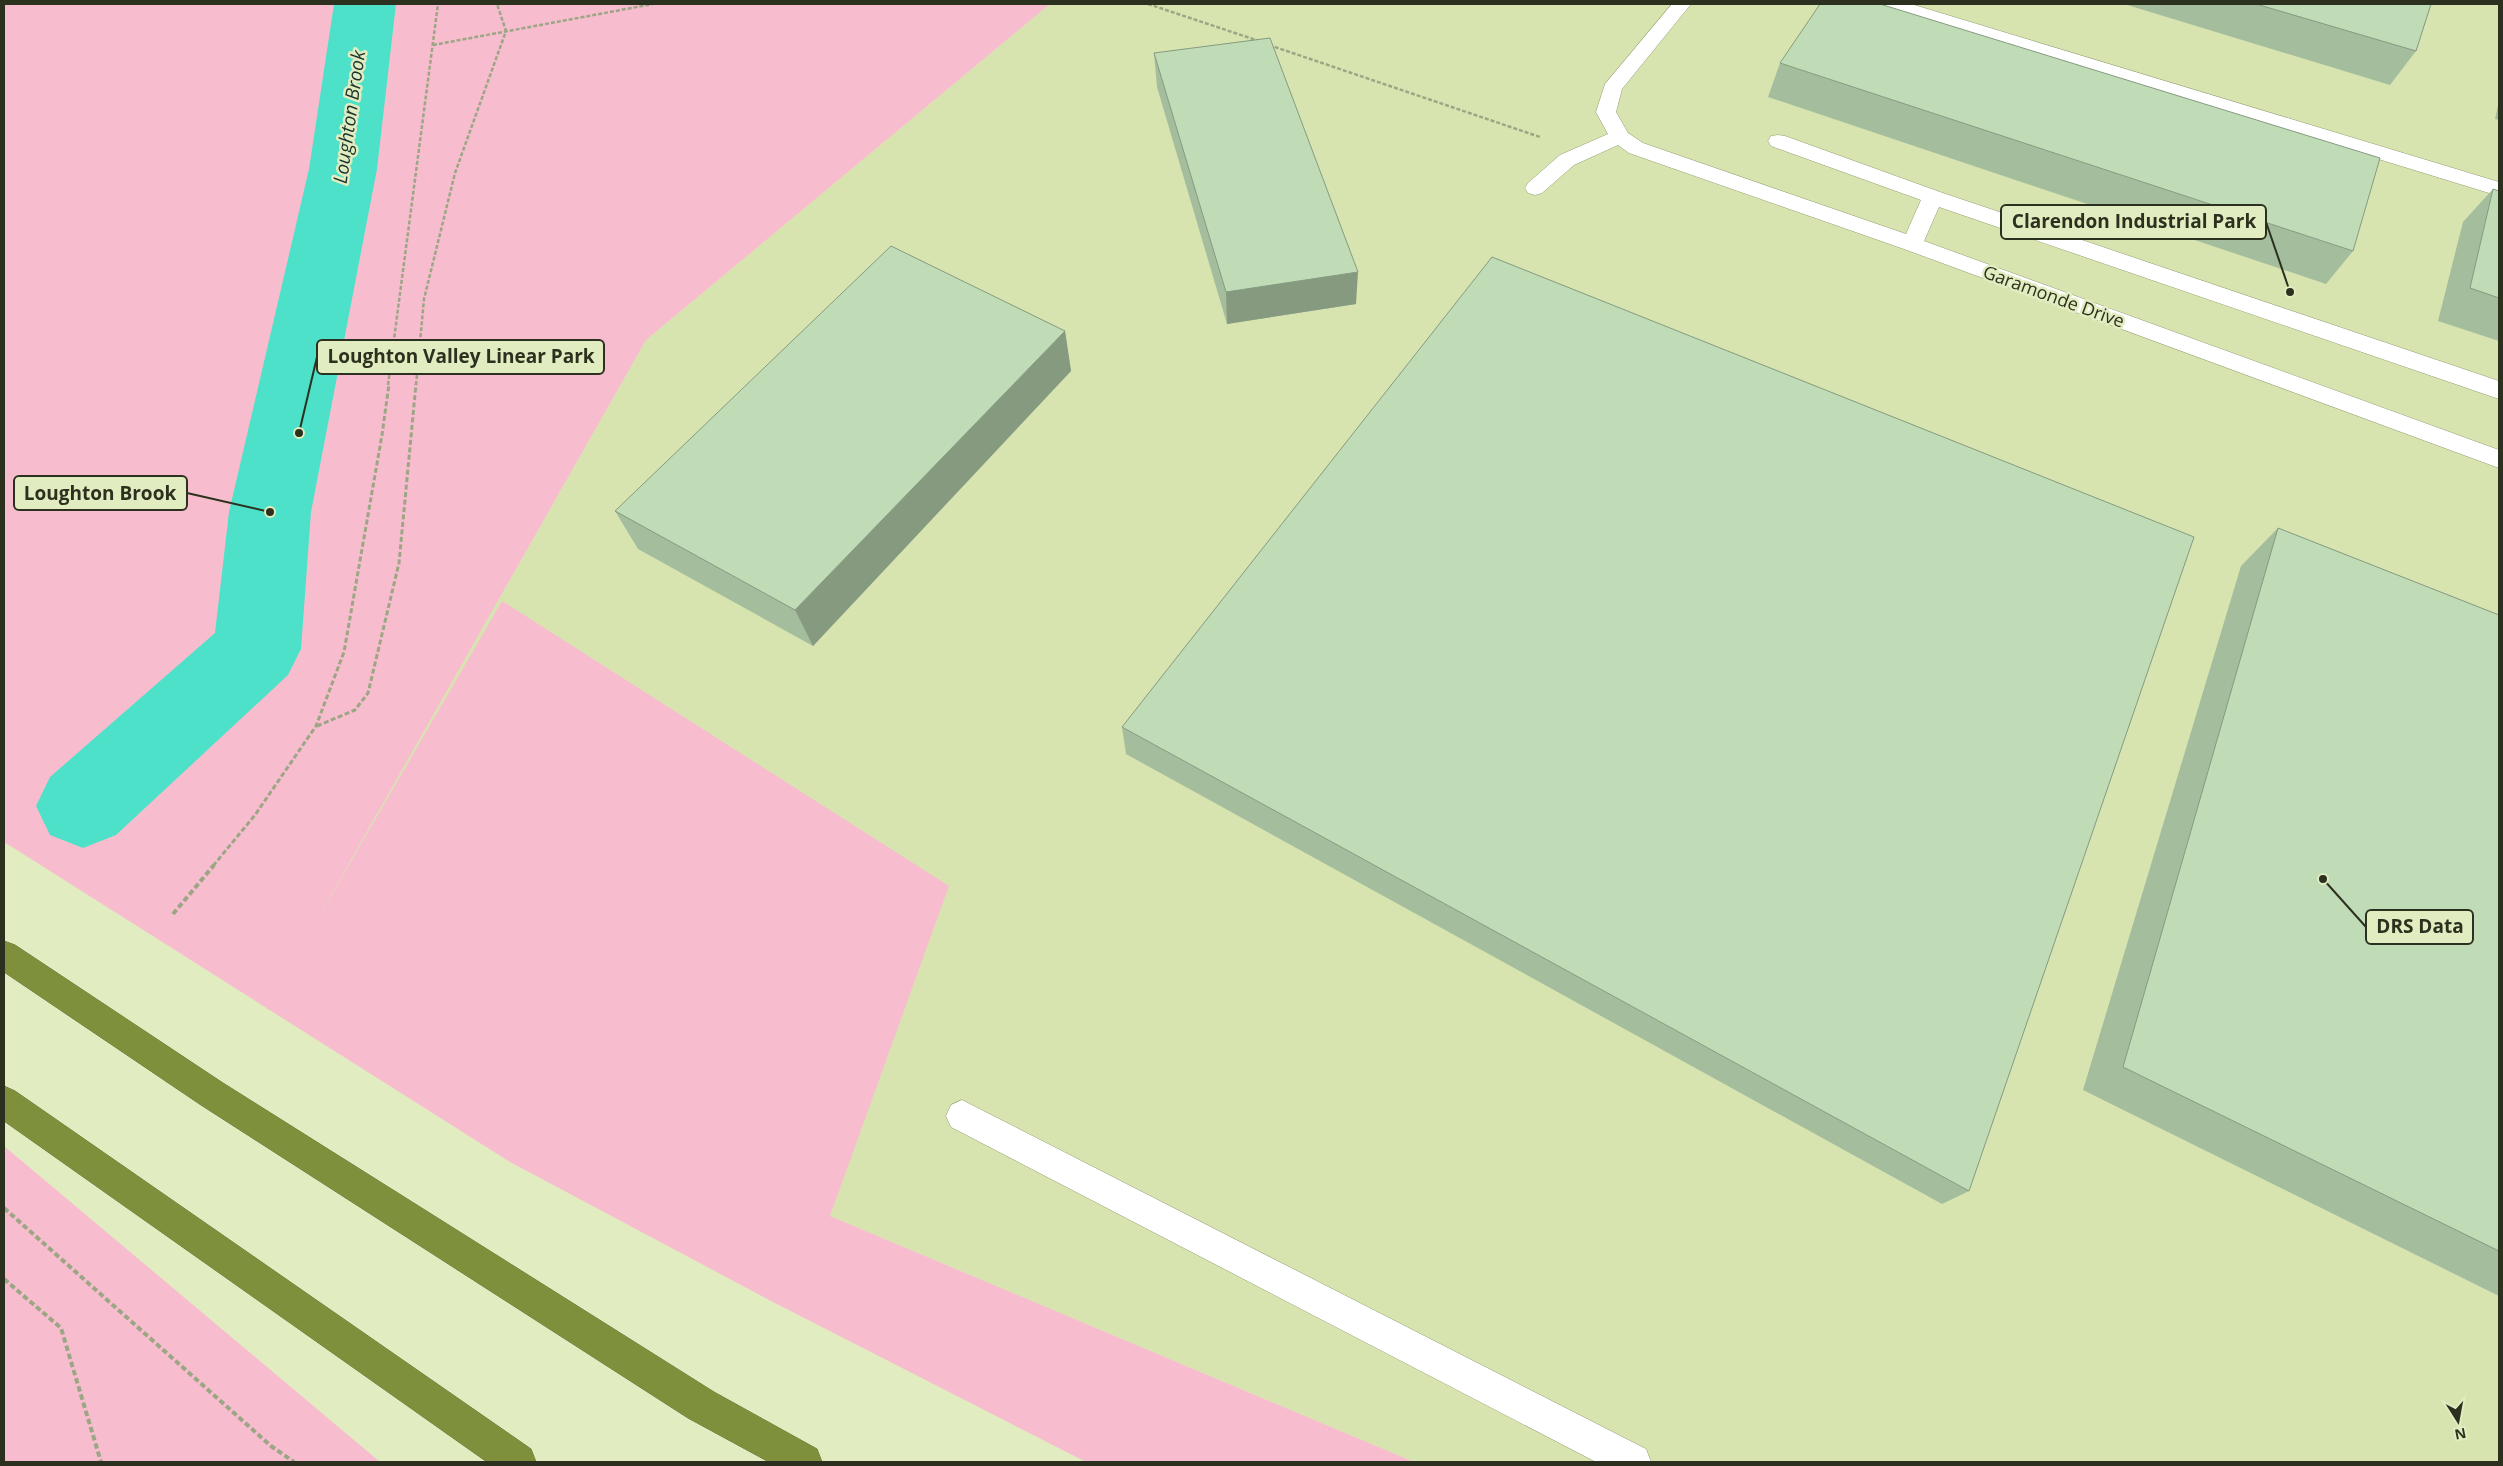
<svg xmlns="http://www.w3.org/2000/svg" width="2503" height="1466" viewBox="0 0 2503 1466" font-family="'Open Sans',sans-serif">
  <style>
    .built { fill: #d7e4b0 }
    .green { fill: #f7bdce }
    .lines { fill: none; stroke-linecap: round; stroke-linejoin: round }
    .river { fill: #4ce1c8; fill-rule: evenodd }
    .minor-casing { stroke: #939e74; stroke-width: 1 }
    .highway-casing { stroke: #626f32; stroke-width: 1 }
    .path-far2 { stroke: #9da684; stroke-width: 2.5; stroke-dasharray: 4 2; stroke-linecap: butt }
    .path-far1 { stroke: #9da684; stroke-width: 3; stroke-dasharray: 5 2.5; stroke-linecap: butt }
    .path { stroke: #9da684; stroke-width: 4; stroke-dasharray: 5.5 3; stroke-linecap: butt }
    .minor { fill: #fff; fill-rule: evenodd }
    .highway { fill: #7f903d; fill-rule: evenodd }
    .wall { fill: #a4bd9d }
    .shaded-wall { fill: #869a80 }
    .building { fill: #bfdcb7; stroke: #869a80 }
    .labels { text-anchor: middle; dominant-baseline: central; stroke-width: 5; stroke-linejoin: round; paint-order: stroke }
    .street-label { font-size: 18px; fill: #2c311f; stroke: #e1ecc0 }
    .water-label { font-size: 19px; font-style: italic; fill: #1a332e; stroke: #e1ecc0 }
    .leader { fill: none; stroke: #2c311f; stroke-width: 2 }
    .callout-dot { fill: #2c311f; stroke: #e1ecc0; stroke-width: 2 }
    .callout { fill: #e1ecc0; stroke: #2c311f; stroke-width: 2 }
    .callout-label { font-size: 19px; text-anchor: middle; font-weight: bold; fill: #2c311f }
  </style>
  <rect width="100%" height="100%" fill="#e1ecc0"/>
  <polygon class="built" points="1050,4 2499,4 2499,1462 1414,1462 830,1216 266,1009 646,340"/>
  <g class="green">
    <polygon points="4,4 1050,4 646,340 310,932 502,601 949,886 830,1216 1414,1462 1086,1462 773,1302 510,1162 4,842"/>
    <polygon points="4,1146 380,1462 4,1462"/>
  </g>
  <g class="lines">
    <polygon class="river" points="334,4 396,4 377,169 311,512 301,649 288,675 116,835 83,848 50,835 36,806 50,777 215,633 229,512 309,169"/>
    <defs>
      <g id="minor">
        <polygon points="1672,4 1691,4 1622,89 1616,112 1628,133 1643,143 1906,234 1921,200 1771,146 1768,141 1771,136 1778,135 1785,136 1940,192 2499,381 2499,399 1939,207 1924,241 2499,450 2499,468 1904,249 1629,153 1618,145 1574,165 1542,193 1535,195 1528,193 1525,188 1528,183 1560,155 1608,134 1596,112 1605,84"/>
        <polygon points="1883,4 1911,4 2499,182 2499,196 1885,8"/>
        <polygon points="962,1100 1646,1449 1651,1462 1596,1462 951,1127 946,1116 951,1105"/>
      </g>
      <g id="highway">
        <polygon points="4,941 15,945 223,1083 714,1392 817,1449 822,1462 769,1462 688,1418 201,1105 4,972"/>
        <polygon points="4,1086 15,1091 531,1449 536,1462 487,1462 4,1121"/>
      </g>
    </defs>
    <use href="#minor" class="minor-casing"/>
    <use href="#highway" class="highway-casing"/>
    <g class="path-far2">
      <polyline points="1148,4 1259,41"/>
      <polyline points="433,45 653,4"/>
      <polyline points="1269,45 1540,137"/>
      <polyline points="388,385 438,4"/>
      <polyline points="416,385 424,299 455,173 506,31 497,4"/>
    </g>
    <g class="path-far1">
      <polyline points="317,726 355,710 368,693 399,563 416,384"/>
      <polyline points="213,866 255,815 316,726 344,652 382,435 389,384"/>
    </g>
    <g class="path">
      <polyline points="173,914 214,865"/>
      <polyline points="4,1208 271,1446 294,1462"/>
      <polyline points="4,1279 61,1328 101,1462"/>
    </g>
    <use href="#minor" class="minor"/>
    <use href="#highway" class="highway"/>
  </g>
  <g class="wall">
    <polygon points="2124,4 2431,4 2416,51 2390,85"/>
    <polygon points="1154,53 1356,304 1227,324 1157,87"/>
    <polygon points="1780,63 2353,251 2326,284 1768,97"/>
    <polygon points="2499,101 2499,120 2495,119"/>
    <polygon points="2493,189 2499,191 2499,341 2438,321 2463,222"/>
    <polygon points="1065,331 1071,371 813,646 638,549 615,511"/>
    <polygon points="2278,528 2499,615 2499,1296 2083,1090 2241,566"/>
    <polygon points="1122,727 1969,1191 1942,1204 1126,754"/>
  </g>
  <g class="shaded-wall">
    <polygon points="1358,272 1356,304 1227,324 1226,292"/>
    <polygon points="1065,331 1071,371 813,646 795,610"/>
  </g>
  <g class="building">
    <polygon points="1820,4 1880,4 2380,158 2353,251 1780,63"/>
    <polygon points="2256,4 2431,4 2416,51"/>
    <polygon points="1270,38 1358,272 1226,292 1154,53"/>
    <polygon points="2493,189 2499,191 2499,298 2470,288"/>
    <polygon points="891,246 1065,331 795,610 615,511"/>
    <polygon points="1492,257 2194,537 1969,1191 1122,727"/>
    <polygon points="2278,528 2499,615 2499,1251 2123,1067"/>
  </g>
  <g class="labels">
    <g class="street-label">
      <text transform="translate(2054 296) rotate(20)">Garamonde Drive</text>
    </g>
    <g class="water-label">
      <text transform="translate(349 117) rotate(-82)">Loughton Brook</text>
    </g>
  </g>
  <path class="leader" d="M2290 292L2266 222M299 433L317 357M270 512L187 493M2323 879L2366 927"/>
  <g class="callout-dot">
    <circle cx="2290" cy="292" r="5"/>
    <circle cx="299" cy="433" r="5"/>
    <circle cx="270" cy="512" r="5"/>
    <circle cx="2323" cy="879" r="5"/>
  </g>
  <g class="callout">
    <rect x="2001" y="205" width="265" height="34" rx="5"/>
    <rect x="317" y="340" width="287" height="34" rx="5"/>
    <rect x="14" y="476" width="173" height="34" rx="5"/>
    <rect x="2366" y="910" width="107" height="34" rx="5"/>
  </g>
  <g class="callout-label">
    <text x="2134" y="228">Clarendon Industrial Park</text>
    <text x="461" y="363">Loughton Valley Linear Park</text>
    <text x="100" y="500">Loughton Brook</text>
    <text x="2420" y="933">DRS Data</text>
  </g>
  <rect width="2503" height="1466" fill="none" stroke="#2c311f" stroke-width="10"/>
  <g transform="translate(2458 1421) rotate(169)" stroke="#e1ecc0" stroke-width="4" paint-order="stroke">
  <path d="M0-4L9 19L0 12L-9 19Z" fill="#2c311f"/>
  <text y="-8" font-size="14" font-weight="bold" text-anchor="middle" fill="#2c311f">N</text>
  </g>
</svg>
